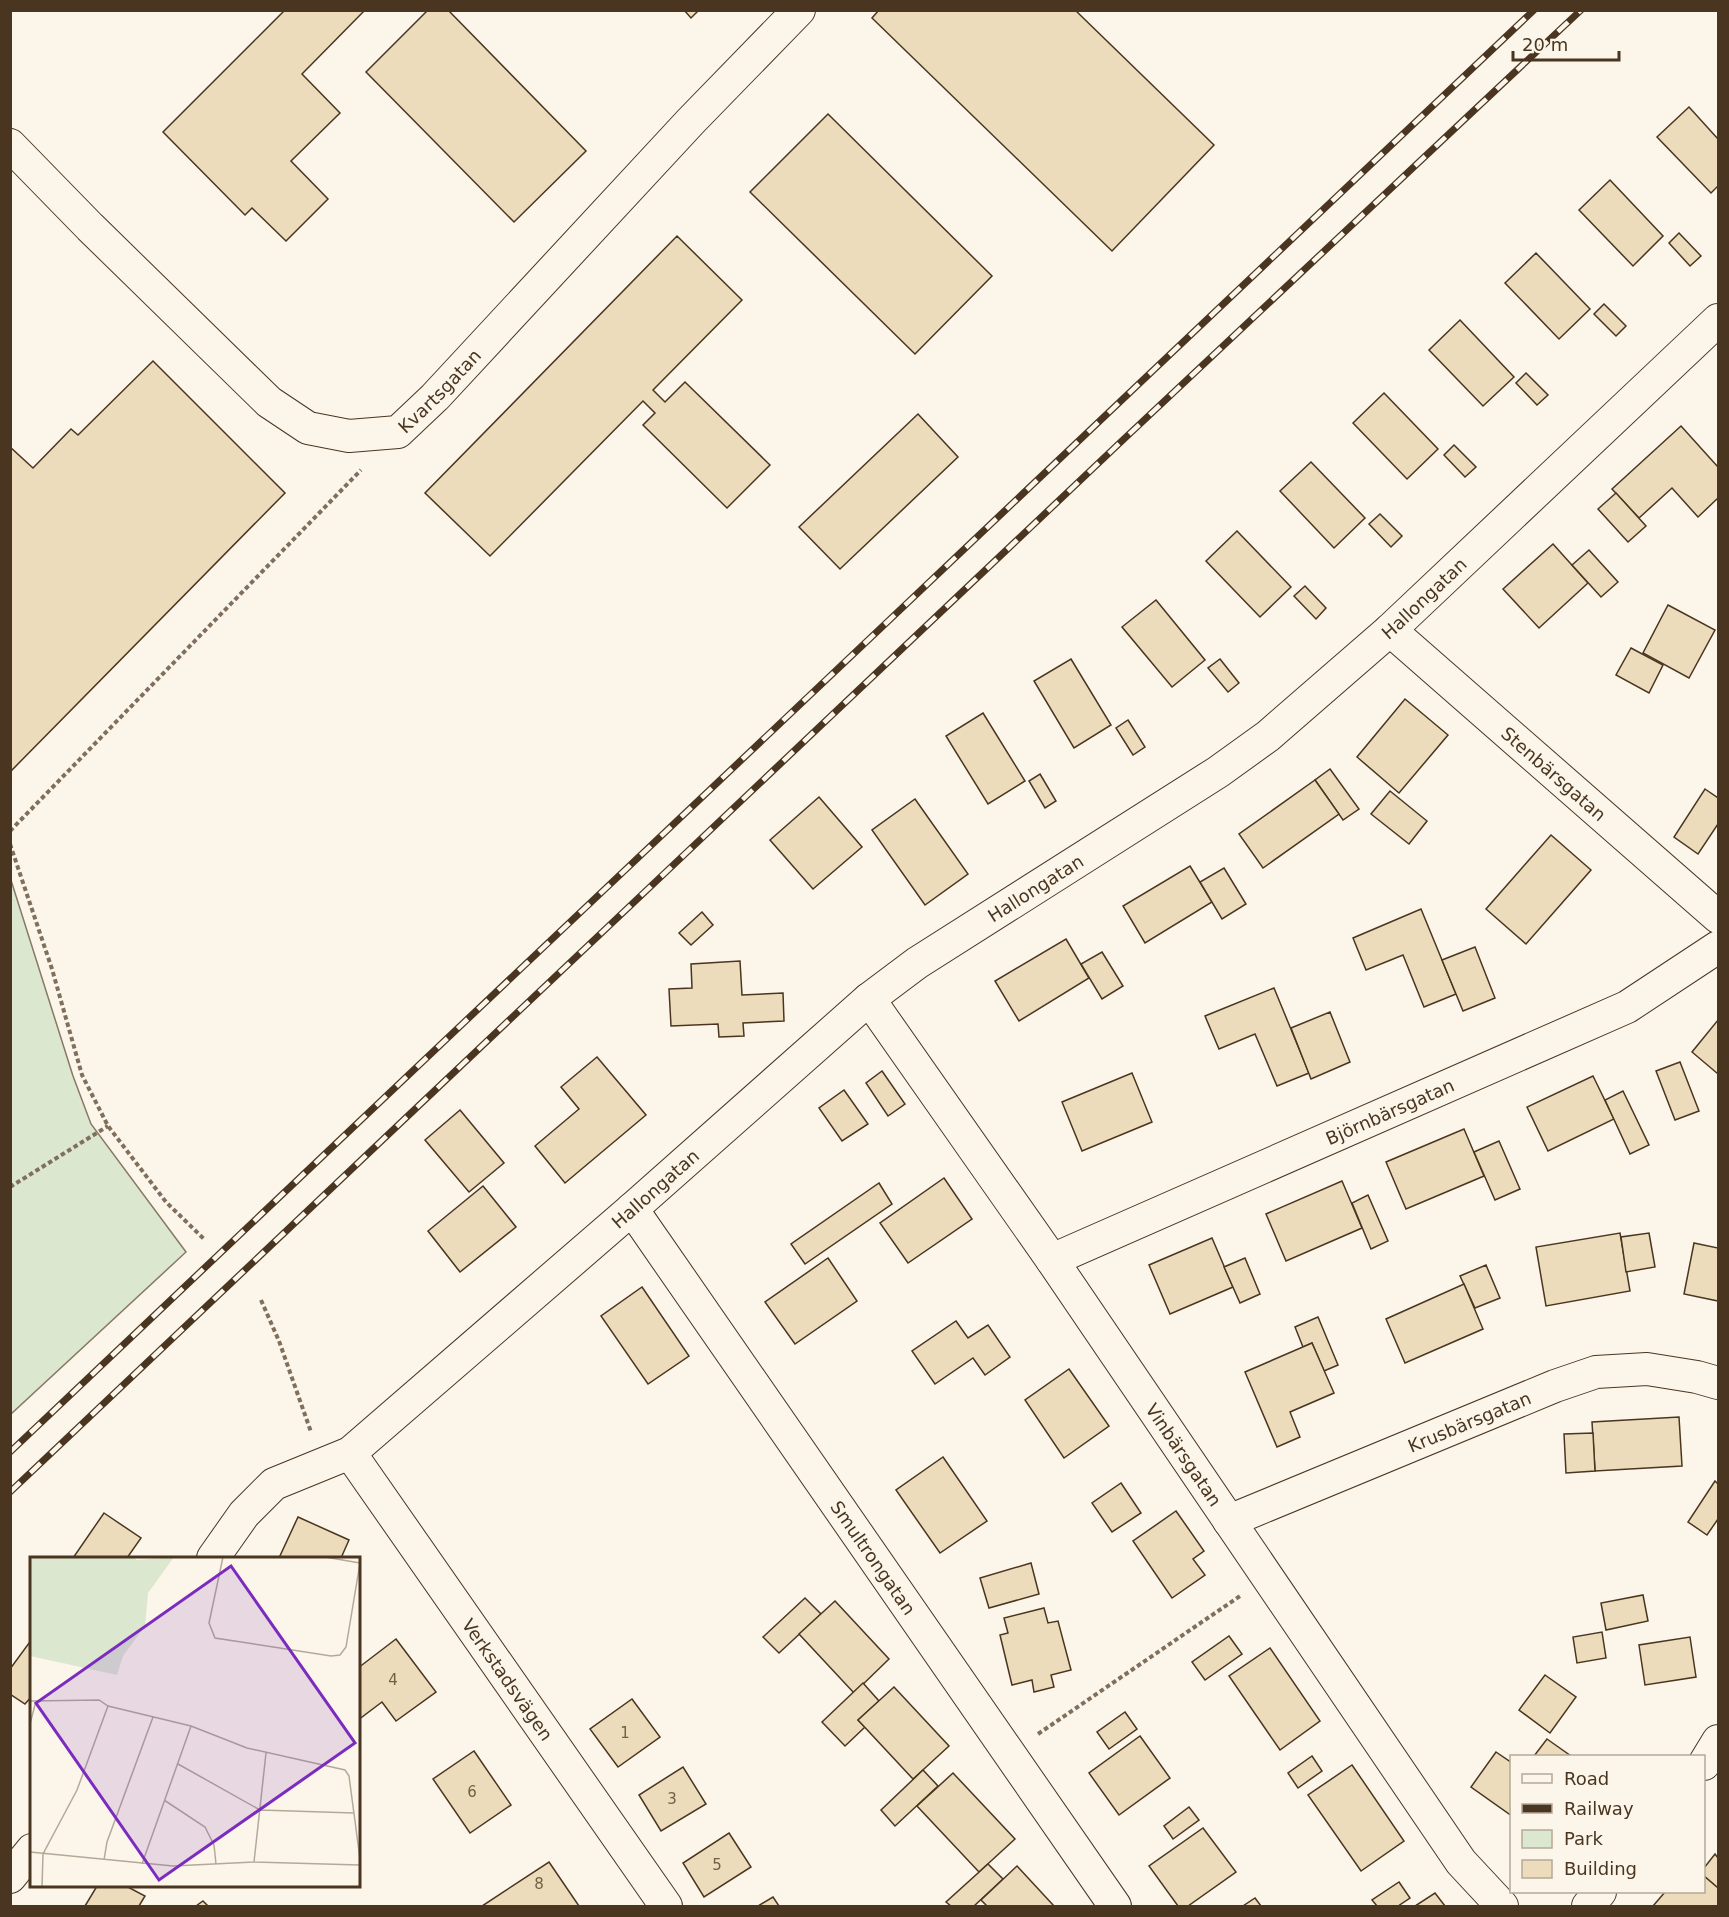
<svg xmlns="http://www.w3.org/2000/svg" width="1729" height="1917" viewBox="0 0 1729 1917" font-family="'DejaVu Sans',sans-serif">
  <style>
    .green { fill: #dce7d0; stroke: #887966; stroke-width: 1.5 }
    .building { fill: #ecdcbc; stroke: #4a3520; stroke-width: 1.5 }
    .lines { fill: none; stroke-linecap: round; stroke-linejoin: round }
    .minor-casing { stroke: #4a3520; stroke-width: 34 }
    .path { stroke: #7f6f5c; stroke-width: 4; stroke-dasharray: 4.5 3; stroke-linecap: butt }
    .minor { stroke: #fbf6e9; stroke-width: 32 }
    .rail-casing { stroke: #4a3520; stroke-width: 7 }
    .rail { stroke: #fbf6e9; stroke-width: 4.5; stroke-dasharray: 14; stroke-linecap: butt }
    .labels { text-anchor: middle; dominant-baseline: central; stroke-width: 4.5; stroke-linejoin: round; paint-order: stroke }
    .number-label { font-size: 15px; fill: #725f47 }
    .street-label { font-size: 18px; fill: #4a3520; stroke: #fbf6e9 }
    .inset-road { fill: none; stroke: #b4a999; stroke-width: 1.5 }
    .view { fill: #7b2cbf; fill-opacity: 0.15; stroke: #7b2cbf; stroke-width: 3 }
    .inset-edge { fill: none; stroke: #4a3520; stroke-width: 3 }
  </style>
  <rect width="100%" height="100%" fill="#fbf6e9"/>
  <polygon class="green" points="10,877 73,1076 91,1124 186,1252 11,1414"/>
  <g class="building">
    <polygon points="285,10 365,10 302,74 340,113 291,161 328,199 286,241 252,208 245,215 163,132"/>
    <polygon points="428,10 448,10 586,151 514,222 366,72"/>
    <polygon points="684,10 699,10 691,18"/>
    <polygon points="879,10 1075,10 1214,145 1112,251 872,18"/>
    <polygon points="1689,107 1718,139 1718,186 1711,193 1657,137"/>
    <polygon points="828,114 992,276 915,354 750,192"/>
    <polygon points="1610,180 1663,236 1633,266 1579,210"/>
    <polygon points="1679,233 1701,256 1690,266 1669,243"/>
    <polygon points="677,236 742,300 653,390 665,402 685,382 770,465 727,508 643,425 655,413 643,401 490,556 425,493"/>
    <polygon points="1536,253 1590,309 1559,339 1505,283"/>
    <polygon points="1604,304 1626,326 1616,336 1594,314"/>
    <polygon points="1460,320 1514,377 1483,406 1429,350"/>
    <polygon points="153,361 285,493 12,770 10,769 10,447 33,468 71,429 78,435"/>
    <polygon points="1526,373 1548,395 1537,405 1516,383"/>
    <polygon points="1384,393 1438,449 1407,479 1353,423"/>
    <polygon points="918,414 958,457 840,569 799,527"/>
    <polygon points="1681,426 1718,467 1718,498 1698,517 1672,488 1639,518 1612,489"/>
    <polygon points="1454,445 1476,467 1465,477 1444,455"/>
    <polygon points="1311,462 1365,518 1334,548 1280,491"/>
    <polygon points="1616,493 1646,526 1628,542 1598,509"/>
    <polygon points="1380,514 1402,536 1391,547 1369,524"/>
    <polygon points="1237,531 1291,587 1260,617 1206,561"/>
    <polygon points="1553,544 1588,583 1539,628 1503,589"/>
    <polygon points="1589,550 1618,582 1601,597 1572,565"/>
    <polygon points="1305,586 1326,608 1316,619 1294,596"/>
    <polygon points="1156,600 1205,660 1172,687 1122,627"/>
    <polygon points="1668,605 1715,630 1689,678 1643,653"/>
    <polygon points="1631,648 1663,665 1649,693 1616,675"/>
    <polygon points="1071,659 1111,725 1074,748 1034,681"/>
    <polygon points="1220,659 1239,683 1228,692 1208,668"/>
    <polygon points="1405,699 1448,735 1399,793 1357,757"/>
    <polygon points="983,713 1025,781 988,804 946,736"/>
    <polygon points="1128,720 1145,747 1133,755 1116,728"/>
    <polygon points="1330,769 1359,809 1343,820 1315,780"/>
    <polygon points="1040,774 1056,801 1045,808 1029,781"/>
    <polygon points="1315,780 1339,814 1263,868 1239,834"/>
    <polygon points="1705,789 1718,798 1718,824 1698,854 1674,837"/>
    <polygon points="1390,791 1427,821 1409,844 1371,814"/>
    <polygon points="819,797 862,847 813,889 770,840"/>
    <polygon points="915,799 968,874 925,905 872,830"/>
    <polygon points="1551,835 1591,870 1526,944 1486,909"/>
    <polygon points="1190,866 1212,902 1145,943 1123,906"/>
    <polygon points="1224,868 1246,904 1222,919 1200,882"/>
    <polygon points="1421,909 1456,994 1424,1007 1403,955 1366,970 1353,938"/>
    <polygon points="702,912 713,925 691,945 679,933"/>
    <polygon points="1066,939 1089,978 1019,1021 995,981"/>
    <polygon points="1475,947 1495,998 1463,1011 1442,960"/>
    <polygon points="1102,952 1123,986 1102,999 1081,964"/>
    <polygon points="740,961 742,995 783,993 784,1021 743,1023 744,1036 719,1037 718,1024 671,1026 669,989 692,988 691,964"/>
    <polygon points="1274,988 1309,1073 1277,1086 1255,1034 1219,1049 1205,1016"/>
    <polygon points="1330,1012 1350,1062 1311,1079 1291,1028"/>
    <polygon points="1718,1020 1718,1074 1692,1052"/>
    <polygon points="597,1057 646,1115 565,1183 535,1146 579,1109 561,1087"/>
    <polygon points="1680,1062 1699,1111 1675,1120 1656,1071"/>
    <polygon points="882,1071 905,1104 888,1116 866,1083"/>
    <polygon points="1132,1073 1152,1122 1082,1151 1062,1102"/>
    <polygon points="1593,1076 1614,1119 1548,1151 1527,1107"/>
    <polygon points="844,1090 868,1124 842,1141 819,1108"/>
    <polygon points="1623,1091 1649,1145 1630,1154 1605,1100"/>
    <polygon points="460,1110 504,1163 469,1192 425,1140"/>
    <polygon points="1464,1129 1484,1176 1406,1209 1386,1162"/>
    <polygon points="1499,1141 1520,1189 1495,1200 1474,1152"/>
    <polygon points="944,1178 972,1219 908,1263 880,1223"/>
    <polygon points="1342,1181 1362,1228 1286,1261 1266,1214"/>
    <polygon points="879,1183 892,1204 805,1264 791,1244"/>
    <polygon points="483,1186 516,1227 460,1272 428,1231"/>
    <polygon points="1368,1195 1388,1241 1371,1249 1352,1203"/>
    <polygon points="1620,1233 1630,1291 1546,1306 1536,1247"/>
    <polygon points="1649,1233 1655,1267 1626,1272 1621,1237"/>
    <polygon points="1212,1238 1233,1287 1170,1314 1149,1265"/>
    <polygon points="1694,1243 1718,1248 1718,1301 1684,1294"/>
    <polygon points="828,1258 857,1301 795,1344 765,1302"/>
    <polygon points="1245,1258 1260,1294 1240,1303 1224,1267"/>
    <polygon points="1486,1265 1500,1298 1475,1308 1460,1276"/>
    <polygon points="1464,1284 1483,1329 1405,1363 1386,1319"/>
    <polygon points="642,1287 689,1356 648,1384 601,1316"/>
    <polygon points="1318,1317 1338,1365 1324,1371 1312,1343 1303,1347 1295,1327"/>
    <polygon points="956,1321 968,1338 988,1325 1010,1357 985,1375 973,1358 935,1384 912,1351"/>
    <polygon points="1312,1343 1334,1393 1290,1412 1300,1437 1277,1447 1245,1372"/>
    <polygon points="1069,1369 1109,1426 1064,1458 1025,1400"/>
    <polygon points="1679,1417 1682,1466 1595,1471 1592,1422"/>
    <polygon points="1593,1433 1595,1471 1566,1473 1564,1434"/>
    <polygon points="943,1457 987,1521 940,1553 896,1490"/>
    <polygon points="1715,1481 1718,1484 1718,1519 1707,1535 1688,1522"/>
    <polygon points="1121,1483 1141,1513 1112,1532 1092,1503"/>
    <polygon points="1176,1511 1204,1551 1193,1559 1205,1575 1172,1598 1133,1541"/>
    <polygon points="104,1513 141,1538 127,1558 73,1558"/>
    <polygon points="298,1517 349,1540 341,1558 279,1558"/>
    <polygon points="1031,1563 1039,1594 989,1608 980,1578"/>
    <polygon points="1643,1595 1648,1621 1606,1630 1601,1603"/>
    <polygon points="805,1598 821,1614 779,1653 763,1637"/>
    <polygon points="835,1601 889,1659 854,1693 799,1634"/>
    <polygon points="1044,1608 1048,1623 1058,1621 1071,1670 1051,1675 1054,1687 1034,1692 1032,1680 1012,1685 1000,1635 1008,1633 1004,1618"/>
    <polygon points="1602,1632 1606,1658 1577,1663 1573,1637"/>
    <polygon points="1229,1636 1242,1654 1205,1680 1192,1662"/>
    <polygon points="1690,1637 1696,1677 1645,1685 1639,1645"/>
    <polygon points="32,1639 32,1696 25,1704 10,1694 10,1669"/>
    <polygon points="396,1639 436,1692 396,1721 382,1702 358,1720 358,1668"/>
    <polygon points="1270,1648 1320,1721 1280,1750 1229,1676"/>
    <polygon points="1545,1675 1576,1697 1550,1733 1519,1710"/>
    <polygon points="863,1683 879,1701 858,1720 865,1727 845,1746 822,1722"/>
    <polygon points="894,1687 949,1746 913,1779 858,1720"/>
    <polygon points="632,1699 660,1737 618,1767 590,1729"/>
    <polygon points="1125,1712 1137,1729 1109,1749 1097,1732"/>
    <polygon points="1140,1736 1170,1778 1119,1815 1089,1773"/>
    <polygon points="1547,1739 1571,1756 1534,1756"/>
    <polygon points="474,1751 511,1805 470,1833 433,1779"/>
    <polygon points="1496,1752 1512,1763 1512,1816 1471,1787"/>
    <polygon points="1312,1756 1322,1771 1298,1788 1288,1773"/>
    <polygon points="1352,1765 1404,1841 1361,1871 1308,1795"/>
    <polygon points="683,1767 706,1804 661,1831 639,1795"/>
    <polygon points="923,1770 938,1786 895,1826 881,1810"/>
    <polygon points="953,1773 1015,1839 979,1872 917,1806"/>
    <polygon points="1189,1807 1199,1820 1173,1839 1164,1826"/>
    <polygon points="1203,1828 1236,1872 1188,1906 1178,1906 1149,1866"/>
    <polygon points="729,1833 751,1867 704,1897 683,1863"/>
    <polygon points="1715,1854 1718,1858 1718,1888 1704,1876 1704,1868"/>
    <polygon points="549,1862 579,1906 482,1906"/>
    <polygon points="988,1864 1003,1879 974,1906 951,1906 946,1902"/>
    <polygon points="1017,1866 1054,1906 987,1906 981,1900"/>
    <polygon points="1704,1876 1718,1888 1718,1906 1653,1906 1665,1892 1704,1892"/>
    <polygon points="1399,1882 1410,1898 1398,1906 1377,1906 1372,1900"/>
    <polygon points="97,1886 126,1886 145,1896 139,1906 85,1906"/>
    <polygon points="1435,1893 1445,1906 1415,1906"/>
    <polygon points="773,1897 779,1906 758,1906"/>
    <polygon points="1255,1898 1261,1906 1243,1906"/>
    <polygon points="203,1901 208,1906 196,1906"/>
  </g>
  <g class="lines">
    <defs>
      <g id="minor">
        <path id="s1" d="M 10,145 L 90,227 L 269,402 L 308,428 L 349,436 L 398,432 L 435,397 L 691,121 L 799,10"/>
        <path id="s2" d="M 1390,630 L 1718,917"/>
        <path id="s3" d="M 869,999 L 1052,1260 L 1461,1862 L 1502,1906"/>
        <path id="s4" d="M 632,1209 L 1115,1906"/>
        <path id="s5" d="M 1052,1260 L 1627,1007 L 1718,947"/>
        <path id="s6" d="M 350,1453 L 666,1906"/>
        <path id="s7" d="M 1229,1521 L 1555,1386 L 1596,1372 L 1647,1369 L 1697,1377 L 1718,1383"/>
        <path id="s8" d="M 213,1558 L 244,1514 L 274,1484 L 350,1453 L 632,1209 L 869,999 L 917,963 L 1218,772 L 1268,736 L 1390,630 L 1718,320"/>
        <polyline points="1704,1764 1718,1741"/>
        <polyline points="10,1877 32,1850"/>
        <polyline points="1588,1906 1600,1892"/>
      </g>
    </defs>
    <use href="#minor" class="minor-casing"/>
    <g class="path">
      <polyline points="10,831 361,470"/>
      <polyline points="10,844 52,969 82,1075 108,1126 166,1202 205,1240"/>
      <polyline points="10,1187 108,1126"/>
      <polyline points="261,1300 279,1341 311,1432"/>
      <polyline points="1038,1734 1240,1596"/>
    </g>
    <use href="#minor" class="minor"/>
    <defs>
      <g id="rail">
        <polyline points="10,1452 1534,10"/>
        <polyline points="10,1492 1125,438 1581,10"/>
      </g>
    </defs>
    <use href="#rail" class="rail-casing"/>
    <use href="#rail" class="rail"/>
  </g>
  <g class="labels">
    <g class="number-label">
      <text x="393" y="1680">4</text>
      <text x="625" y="1733">1</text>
      <text x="472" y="1792">6</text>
      <text x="672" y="1799">3</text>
      <text x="717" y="1865">5</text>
      <text x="539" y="1884">8</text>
    </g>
    <g class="street-label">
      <text stroke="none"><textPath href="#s1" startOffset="561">Kvartsgatan</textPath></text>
      <text stroke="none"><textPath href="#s8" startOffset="1554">Hallongatan</textPath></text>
      <text stroke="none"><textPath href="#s2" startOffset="218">Stenbärsgatan</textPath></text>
      <text stroke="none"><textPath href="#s8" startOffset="1068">Hallongatan</textPath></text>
      <text stroke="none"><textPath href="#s5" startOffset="369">Björnbärsgatan</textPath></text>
      <text stroke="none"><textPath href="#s8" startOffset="582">Hallongatan</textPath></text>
      <text stroke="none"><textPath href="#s7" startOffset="260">Krusbärsgatan</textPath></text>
      <text stroke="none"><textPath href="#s3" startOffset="554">Vinbärsgatan</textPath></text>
      <text stroke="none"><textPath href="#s4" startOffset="424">Smultrongatan</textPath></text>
      <text stroke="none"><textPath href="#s6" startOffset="276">Verkstadsvägen</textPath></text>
    </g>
  </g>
  <g transform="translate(30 1557)">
    <rect width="330" height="330" fill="#fbf6e9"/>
    <path d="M 0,0 L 103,0 L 107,3 L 144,0 L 118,36 L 115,69 L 93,99 L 87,118 L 0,99 Z" fill="#dce7d0"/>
    <path class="inset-road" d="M 193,0 L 179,66 L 185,81 L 301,99 L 310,98 L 316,90 L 330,6M 295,0 L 330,6M 0,144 L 69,143 L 78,149 L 161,169 L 217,191 L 315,213 L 319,219 L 330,302M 0,167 L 6,144M 148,207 L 230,253 L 324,256M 134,243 L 175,270 L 184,288 L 186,307M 0,295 L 143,309 L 224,305 L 330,308M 74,303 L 77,285 L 123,160M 224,305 L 236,196M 112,307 L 161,169M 12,330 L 13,297 L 47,233 L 78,149"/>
    <path class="view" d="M 201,9 L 325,186 L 129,323 L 6,146 Z"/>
    <rect width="330" height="330" class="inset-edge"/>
  </g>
  <rect width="1729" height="1917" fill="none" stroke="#4a3520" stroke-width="24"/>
  <rect x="1510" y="1755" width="195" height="138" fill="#fbf6e9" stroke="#b4a999" stroke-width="1.5"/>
  <rect x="1522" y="1774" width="30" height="9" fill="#fbf6e9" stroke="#b4a999" stroke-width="1.5"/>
  <text x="1564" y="1785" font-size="18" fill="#4a3520">Road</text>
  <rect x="1522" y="1804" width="30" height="9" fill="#4a3520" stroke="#b4a999" stroke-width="1.5"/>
  <text x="1564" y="1815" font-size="18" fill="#4a3520">Railway</text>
  <rect x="1522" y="1830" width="30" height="18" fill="#dce7d0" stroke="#b4a999" stroke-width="1.5"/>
  <text x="1564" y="1845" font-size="18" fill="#4a3520">Park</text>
  <rect x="1522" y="1860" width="30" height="18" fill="#ecdcbc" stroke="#b4a999" stroke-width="1.5"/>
  <text x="1564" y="1875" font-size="18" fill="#4a3520">Building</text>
  <path d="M1513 51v9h106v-9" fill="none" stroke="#4a3520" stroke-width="3"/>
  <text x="1522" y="51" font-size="18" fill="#4a3520" stroke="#fbf6e9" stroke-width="4.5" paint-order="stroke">20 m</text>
</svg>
